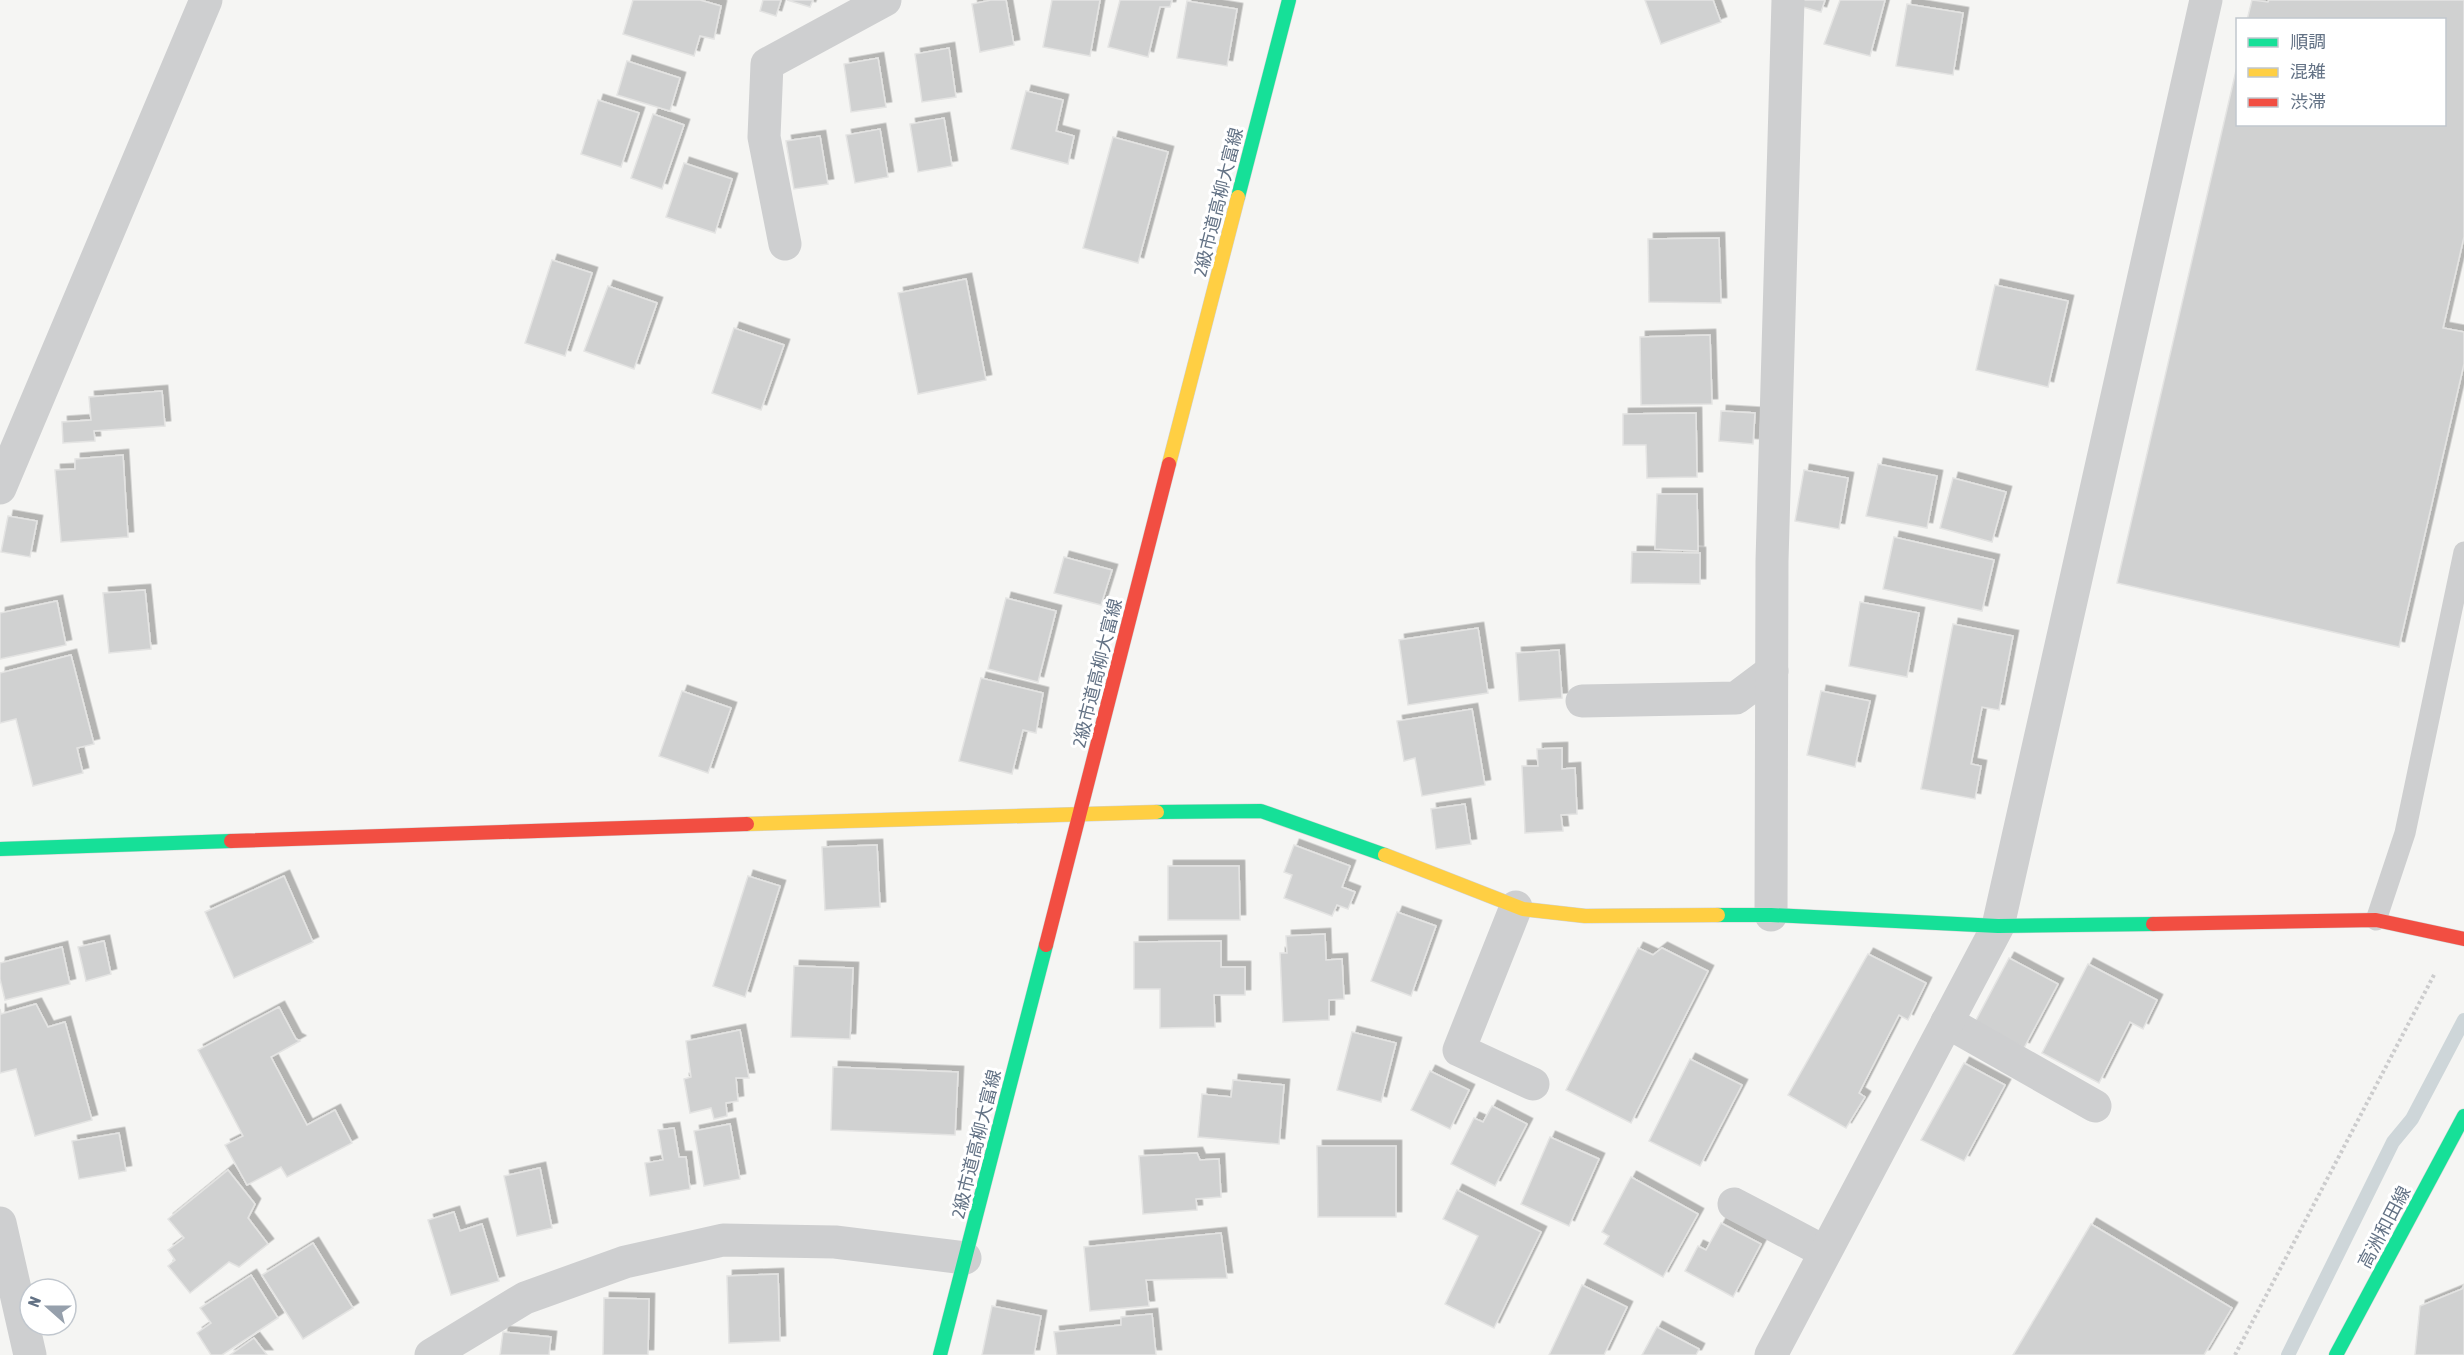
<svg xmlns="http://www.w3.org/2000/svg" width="2464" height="1355" viewBox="0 0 2464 1355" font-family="'Asap Condensed','Noto Sans JP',sans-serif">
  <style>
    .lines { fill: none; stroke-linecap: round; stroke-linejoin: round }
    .stream { stroke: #ced6d9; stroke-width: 14 }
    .building { fill: #d0d1d1; stroke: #e4e4e3; stroke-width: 1.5; filter: url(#shadow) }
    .fast-casing { stroke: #d1d3d3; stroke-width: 15 }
    .slow-casing { stroke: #d1d3d3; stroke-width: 15 }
    .jam-casing { stroke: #d1d3d3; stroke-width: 15 }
    .path { stroke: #cccccd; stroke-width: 4; stroke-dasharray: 3 3; stroke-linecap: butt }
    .lane { stroke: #cecfd0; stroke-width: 21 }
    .street { stroke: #cecfd0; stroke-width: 33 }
    .fast { stroke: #16e098; stroke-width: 14 }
    .slow { stroke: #ffcf43; stroke-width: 14 }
    .jam { stroke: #f24e42; stroke-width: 14 }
    .labels { text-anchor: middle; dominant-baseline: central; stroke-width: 6; stroke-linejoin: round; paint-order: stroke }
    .street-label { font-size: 18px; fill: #637285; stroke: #fff }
  </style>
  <defs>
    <filter id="shadow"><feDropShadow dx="5.5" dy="-5.5" stdDeviation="0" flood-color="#0004"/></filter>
  </defs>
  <rect width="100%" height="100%" fill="#f5f5f3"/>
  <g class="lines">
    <polyline class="stream" points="2288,1355 2393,1142 2412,1119 2464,1020"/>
  </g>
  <g class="building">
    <polygon points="633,0 700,0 721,6 714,39 700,36 694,56 623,34"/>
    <polygon points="763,0 781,0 776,16 760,11"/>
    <polygon points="787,0 813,0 810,7"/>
    <polygon points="991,0 1006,0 1014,45 980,52 972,4"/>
    <polygon points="1052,0 1100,0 1090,56 1043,47"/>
    <polygon points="1120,0 1172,0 1170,7 1160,7 1148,57 1108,47"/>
    <polygon points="1645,0 1713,0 1721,22 1661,44"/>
    <polygon points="1798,0 1825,0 1821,12 1796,5"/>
    <polygon points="1840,0 1885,0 1870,56 1824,44"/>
    <polygon points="2252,0 2268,2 2269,0 2464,0 2464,237 2443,328 2464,332 2464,364 2399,647 2117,583 2238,62 2238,124 2444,124 2444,20 2247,20"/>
    <polygon points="1187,1 1237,9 1227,66 1177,58"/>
    <polygon points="1907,4 1963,13 1953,75 1896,66"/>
    <polygon points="949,48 956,97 922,102 915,54"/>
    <polygon points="878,58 886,107 851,112 844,64"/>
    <polygon points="627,61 680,78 670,111 617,95"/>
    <polygon points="1026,91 1063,100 1056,131 1074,136 1068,164 1011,149"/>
    <polygon points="598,100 639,113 621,167 581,154"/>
    <polygon points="653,114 684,125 662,189 631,178"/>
    <polygon points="944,118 952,166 918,172 910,124"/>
    <polygon points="880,129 888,177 855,183 846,135"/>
    <polygon points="820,136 828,184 794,189 786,141"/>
    <polygon points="1113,137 1168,152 1138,263 1083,248"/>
    <polygon points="684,163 732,179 715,233 666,217"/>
    <polygon points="1719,238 1721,303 1649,302 1648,239"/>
    <polygon points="552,260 592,273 565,356 525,343"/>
    <polygon points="966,279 986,380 918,394 898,293"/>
    <polygon points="1995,285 2068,301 2048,387 1976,370"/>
    <polygon points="608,286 657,303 634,369 584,351"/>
    <polygon points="734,328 784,345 761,410 712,393"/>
    <polygon points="1710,335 1712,404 1641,405 1640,337"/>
    <polygon points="162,391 165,426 94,431 95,441 63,443 62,422 91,420 89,397"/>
    <polygon points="1721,411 1755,413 1753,444 1719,441"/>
    <polygon points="1696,413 1697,477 1647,478 1646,445 1623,445 1623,414"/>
    <polygon points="123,455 128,537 61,542 55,470 75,469 75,459"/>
    <polygon points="1878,464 1937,476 1927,528 1866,516"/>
    <polygon points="1804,470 1848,478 1839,529 1795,521"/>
    <polygon points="1953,478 2006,492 1992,542 1940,528"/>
    <polygon points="1657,494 1697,494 1698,551 1655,549"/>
    <polygon points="8,516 37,521 30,557 1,552"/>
    <polygon points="1894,537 1994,560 1982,611 1883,589"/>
    <polygon points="1632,552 1700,553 1700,584 1631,583"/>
    <polygon points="1064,557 1112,570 1101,605 1054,593"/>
    <polygon points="145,590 151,649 109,653 103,593"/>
    <polygon points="1006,598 1056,611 1038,682 988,669"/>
    <polygon points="57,601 66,645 0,659 0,613"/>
    <polygon points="1860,602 1919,613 1907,677 1849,666"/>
    <polygon points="1953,624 2013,636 1999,710 1982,707 1971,764 1981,766 1975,799 1921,789"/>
    <polygon points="1478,628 1488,693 1408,705 1399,640"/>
    <polygon points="1559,650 1562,698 1519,701 1516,653"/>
    <polygon points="71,655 94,744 77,748 83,773 33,786 16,719 0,723 0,673"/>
    <polygon points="981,678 1043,693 1036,733 1023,730 1012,774 959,761"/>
    <polygon points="682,691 731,708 708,773 659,756"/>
    <polygon points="1821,691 1870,701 1855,767 1807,755"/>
    <polygon points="1472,709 1485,785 1422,796 1415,758 1404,761 1397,721"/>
    <polygon points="1562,748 1562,769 1575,768 1577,814 1561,815 1563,831 1525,833 1522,766 1538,766 1537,749"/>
    <polygon points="1465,804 1471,844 1436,849 1431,809"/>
    <polygon points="877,845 880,907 825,910 822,847"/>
    <polygon points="1294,845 1350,866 1342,887 1355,892 1348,909 1337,905 1332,916 1284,898 1292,875 1284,872"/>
    <polygon points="1168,866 1239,866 1240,920 1168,920"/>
    <polygon points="284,876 313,942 234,978 205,912"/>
    <polygon points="748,876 780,886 745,997 713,986"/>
    <polygon points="1397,912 1436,926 1411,996 1371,981"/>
    <polygon points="1325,934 1326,960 1342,959 1344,999 1329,1000 1329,1020 1283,1022 1280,953 1287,953 1286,936"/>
    <polygon points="104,941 111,974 86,981 78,947"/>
    <polygon points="1221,941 1221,967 1245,967 1245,995 1214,995 1215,1027 1160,1028 1160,989 1134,989 1134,942"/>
    <polygon points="62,947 70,984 5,1000 0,979 0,963"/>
    <polygon points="1638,948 1653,955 1662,948 1708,971 1631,1123 1566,1090"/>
    <polygon points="1868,954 1926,983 1908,1020 1899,1015 1859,1093 1865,1097 1846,1128 1788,1095"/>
    <polygon points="2009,958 2058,984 2024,1048 1975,1022"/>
    <polygon points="2088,964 2157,1000 2143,1029 2130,1022 2099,1083 2042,1053"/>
    <polygon points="794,966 853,968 850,1039 791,1037"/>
    <polygon points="36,1004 48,1027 65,1022 92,1120 35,1136 16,1069 0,1073 0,1009 1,1014"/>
    <polygon points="279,1007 296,1039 300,1041 271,1057 307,1125 335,1110 352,1143 287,1177 281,1167 247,1185 225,1145 243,1136 198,1050"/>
    <polygon points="740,1030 749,1078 736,1078 738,1101 726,1103 727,1116 714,1119 711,1108 690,1113 684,1079 691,1077 686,1041"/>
    <polygon points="1352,1032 1396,1043 1381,1102 1337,1090"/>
    <polygon points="1690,1059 1742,1085 1700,1166 1649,1141"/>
    <polygon points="1964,1063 2005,1085 1964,1161 1921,1140"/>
    <polygon points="833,1067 958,1072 955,1135 831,1130"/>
    <polygon points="1430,1071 1469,1090 1450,1129 1411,1110"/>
    <polygon points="1233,1080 1284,1085 1279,1144 1198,1137 1202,1094 1231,1097"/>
    <polygon points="1492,1106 1527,1124 1495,1186 1451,1164 1474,1118 1483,1122"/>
    <polygon points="730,1124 740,1179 704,1186 694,1131"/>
    <polygon points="674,1128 679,1157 686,1157 690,1189 650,1196 645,1163 663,1160 658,1130"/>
    <polygon points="119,1133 126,1171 79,1179 72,1141"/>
    <polygon points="1550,1137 1599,1159 1569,1226 1521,1204"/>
    <polygon points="1317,1146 1396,1146 1396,1217 1318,1217"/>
    <polygon points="1197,1153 1200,1160 1219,1159 1221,1197 1196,1199 1197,1210 1143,1214 1139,1156"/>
    <polygon points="540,1168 552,1228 517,1236 504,1176"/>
    <polygon points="228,1170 255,1204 248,1218 268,1244 239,1267 229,1262 190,1293 168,1266 175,1260 168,1250 184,1238 168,1219"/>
    <polygon points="1631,1177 1698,1214 1663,1277 1604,1244 1609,1236 1602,1232"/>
    <polygon points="1457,1190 1541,1232 1494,1328 1445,1304 1478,1236 1443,1219"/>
    <polygon points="454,1212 460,1231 482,1224 499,1281 451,1295 428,1220"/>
    <polygon points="1721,1223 1761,1244 1733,1297 1685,1271 1698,1246 1706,1250"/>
    <polygon points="2091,1224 2232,1308 2204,1355 2013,1355"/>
    <polygon points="1221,1233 1227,1278 1146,1280 1149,1306 1090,1311 1084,1247"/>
    <polygon points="313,1243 353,1308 303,1339 262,1275"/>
    <polygon points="778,1274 780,1341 729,1343 727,1276"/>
    <polygon points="251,1275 278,1318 222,1355 211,1355 197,1333 211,1323 200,1308"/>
    <polygon points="1582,1285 1627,1307 1604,1355 1549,1355"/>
    <polygon points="2464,1285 2464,1355 2415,1355 2420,1306 2462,1289"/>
    <polygon points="604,1298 649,1299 648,1355 603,1355"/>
    <polygon points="992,1306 1041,1316 1034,1355 982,1355"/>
    <polygon points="1152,1314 1156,1355 1057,1355 1054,1332 1121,1325 1121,1317"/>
    <polygon points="1657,1327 1699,1349 1696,1355 1642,1355"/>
    <polygon points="503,1332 551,1337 549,1355 500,1355"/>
    <polygon points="254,1338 267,1355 230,1355"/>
  </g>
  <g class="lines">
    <defs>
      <g id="fast">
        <polyline points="1238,197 1289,0"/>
        <polyline points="1157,812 1261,811 1385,855"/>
        <polyline points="0,849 231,841"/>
        <polyline points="1718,915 1771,915 1998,926 2153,924"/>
        <polyline points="940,1355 1046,945"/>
        <polyline points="2336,1355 2464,1116"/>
      </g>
      <g id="slow">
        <polyline points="1169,464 1238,197"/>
        <polyline points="747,824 1157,812"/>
        <polyline points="1385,855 1523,909 1585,916 1718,915"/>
      </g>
      <g id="jam">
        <polyline points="231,841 747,824"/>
        <polyline points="2153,924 2376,920 2464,939"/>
        <polyline points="1046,945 1169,464"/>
      </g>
    </defs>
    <use href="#fast" class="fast-casing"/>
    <use href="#slow" class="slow-casing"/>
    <use href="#jam" class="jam-casing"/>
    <polyline class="path" points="2235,1355 2435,973"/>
    <polyline class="lane" points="2376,920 2405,833 2464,552"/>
    <g class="street">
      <polyline points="785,244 764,137 767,64 885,0"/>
      <polyline points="0,488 206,0"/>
      <polyline points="1582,701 1736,698 1772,671"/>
      <polyline points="1516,907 1459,1050 1533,1084"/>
      <polyline points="1771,915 1772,561 1788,0"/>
      <polyline points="1947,1022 2095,1106"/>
      <polyline points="1734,1204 1825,1252"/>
      <polyline points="0,1223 30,1355"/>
      <polyline points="431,1355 525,1298 625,1262 723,1240 835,1242 965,1258"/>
      <polyline points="1771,1355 1998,926 2206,0"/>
    </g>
    <use href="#fast" class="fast"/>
    <use href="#slow" class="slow"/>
    <use href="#jam" class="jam"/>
  </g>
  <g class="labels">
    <g class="street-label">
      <text transform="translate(1218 202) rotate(-76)">2級市道高柳大富線</text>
      <text transform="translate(1097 673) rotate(-76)">2級市道高柳大富線</text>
      <text transform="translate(976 1144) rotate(-76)">2級市道高柳大富線</text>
      <text transform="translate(2384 1227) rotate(-62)">高洲和田線</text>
    </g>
  </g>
  <rect x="2236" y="18" width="210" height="108" fill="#ffffff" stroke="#c1c7ce" stroke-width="1.5"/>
  <rect x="2248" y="38" width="30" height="9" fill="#16e098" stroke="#c1c7ce" stroke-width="1.5"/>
  <text x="2290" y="48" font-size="18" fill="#637285">順調</text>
  <rect x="2248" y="68" width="30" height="9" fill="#ffcf43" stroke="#c1c7ce" stroke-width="1.5"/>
  <text x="2290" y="78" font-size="18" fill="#637285">混雑</text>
  <rect x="2248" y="98" width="30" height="9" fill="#f24e42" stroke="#c1c7ce" stroke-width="1.5"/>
  <text x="2290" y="108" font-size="18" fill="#637285">渋滞</text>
  <g transform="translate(48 1307) rotate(291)"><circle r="28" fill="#ffffff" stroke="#c1c7ce" stroke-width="1.5"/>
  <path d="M0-4.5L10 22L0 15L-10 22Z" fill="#96a0ac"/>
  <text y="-9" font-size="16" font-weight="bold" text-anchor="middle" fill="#637285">N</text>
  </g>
</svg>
